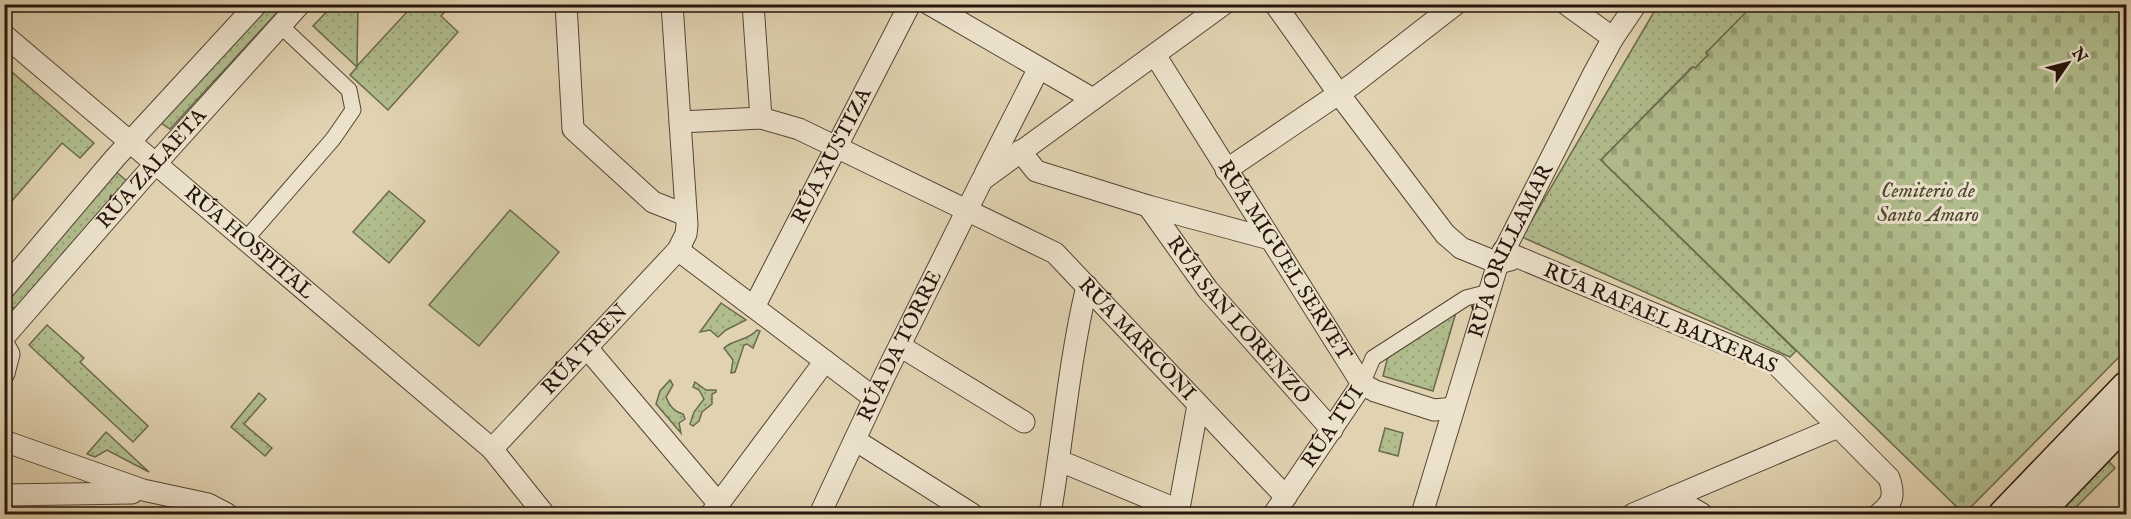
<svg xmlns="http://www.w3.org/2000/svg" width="2131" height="519" viewBox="0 0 2131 519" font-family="'IM FELL English',serif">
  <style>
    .green { fill: url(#green-dots); stroke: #6b6a4d; stroke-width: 1.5 }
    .cemetery { fill: url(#cemetery-stones); stroke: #6b6a4d; stroke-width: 1.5 }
    .pitch { fill: #b1bd8d; stroke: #6b6a4d; stroke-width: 1.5 }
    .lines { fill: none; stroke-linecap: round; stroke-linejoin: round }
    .pedestrian-casing { stroke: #544536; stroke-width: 17 }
    .minor-casing { stroke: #544536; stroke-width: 23 }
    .secondary-casing { stroke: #25160d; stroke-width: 31 }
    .pedestrian { stroke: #ece2cc; stroke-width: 15 }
    .minor { stroke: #ece2cc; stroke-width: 21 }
    .secondary { stroke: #ece2cc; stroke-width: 28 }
    .labels { text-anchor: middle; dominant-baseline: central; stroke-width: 6; stroke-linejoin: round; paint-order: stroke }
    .street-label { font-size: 21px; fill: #25160d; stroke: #ece2cc }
    .park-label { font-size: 21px; font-style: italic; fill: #4f4833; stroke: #ece2cc }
  </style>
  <defs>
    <pattern id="green-dots" width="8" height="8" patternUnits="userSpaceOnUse" patternTransform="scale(1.5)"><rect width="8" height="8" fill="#b1bd8d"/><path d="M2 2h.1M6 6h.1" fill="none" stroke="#98a278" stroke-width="1.8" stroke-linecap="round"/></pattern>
    <pattern id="cemetery-stones" width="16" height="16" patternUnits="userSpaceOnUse" patternTransform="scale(1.5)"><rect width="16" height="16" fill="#b1bd8d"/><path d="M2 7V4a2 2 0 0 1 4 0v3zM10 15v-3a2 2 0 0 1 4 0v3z" fill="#98a278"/></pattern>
  </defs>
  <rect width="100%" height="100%" fill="#e1d3b1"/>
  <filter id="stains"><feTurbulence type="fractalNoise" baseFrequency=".00333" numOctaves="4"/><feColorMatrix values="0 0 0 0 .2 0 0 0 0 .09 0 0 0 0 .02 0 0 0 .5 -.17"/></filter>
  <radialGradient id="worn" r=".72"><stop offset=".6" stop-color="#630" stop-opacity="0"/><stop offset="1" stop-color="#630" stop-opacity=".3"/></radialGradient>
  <g class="green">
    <polygon points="268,5 284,5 170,129 161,123"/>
    <polygon points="333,5 358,5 357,66 406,13 407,5 451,5 441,16 458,32 388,110 350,75 357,67 313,26"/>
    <polygon points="1658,5 1754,5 1706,53 1708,55 1695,68 1692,67 1601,160 1796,351 1790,357 1522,237"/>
    <polygon points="5,66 94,143 80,158 62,143 5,209"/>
    <polygon points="115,171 127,181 16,310 5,300"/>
    <polygon points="389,191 425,221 389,263 353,232"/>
    <polygon points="721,303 746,320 726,330 718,337 710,330 700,332"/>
    <polygon points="1457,309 1433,391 1383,376 1388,356"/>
    <polygon points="47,325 84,358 80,362 148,426 133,442 29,345"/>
    <path d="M 757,330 L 760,331 L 753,348 L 747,344 L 744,345 L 735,372 L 731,373 L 733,360 L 724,348 C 733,339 748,341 757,330 Z"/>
    <path d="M 670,380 L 673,385 L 666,397 C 669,405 674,412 683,414 L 685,419 L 679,423 L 681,433 L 656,404 L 660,391 Z"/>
    <polygon points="695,382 706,390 716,390 716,392 712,394 712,404 702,412 699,421 693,426 690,424 694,412 704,399 699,390 693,387"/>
    <polygon points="259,393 266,399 244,424 272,448 265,456 231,427"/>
    <polygon points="1385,428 1403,433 1398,456 1379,451"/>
    <polygon points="106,432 149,472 107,450 95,457 87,454"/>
    <polygon points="2102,454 2115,468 2069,514 2045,514"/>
  </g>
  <polygon class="cemetery" points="1754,4 2126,5 2126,350 1964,514 1601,160 1693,67 1695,68 1708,55 1706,53"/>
  <polygon class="pitch" points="510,210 559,252 479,346 429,305"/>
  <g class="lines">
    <defs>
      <g id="pedestrian">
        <polyline points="246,239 333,139 353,110 349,90 281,26"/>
        <polyline points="1362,384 1373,358 1466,298 1489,292"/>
      </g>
      <g id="minor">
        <polyline points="566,4 573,129 653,202 686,215"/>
        <polyline points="753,4 761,118"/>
        <polyline points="929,4 1093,99"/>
        <polyline points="1275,4 1339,94 1445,234 1461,248 1498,263 1510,260"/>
        <polyline points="1566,4 1613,38"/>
        <path id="s1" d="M 4,35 L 492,449 L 544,514"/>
        <path id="s2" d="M 1155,55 L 1362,384 L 1375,391 L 1434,410 L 1454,408"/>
        <path id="s3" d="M 680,122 L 761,118 L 799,129 L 1055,253 L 1286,497"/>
        <polyline points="1020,151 1036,171 1148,206 1270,239"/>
        <polyline points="1226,170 1353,84 1456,4"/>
        <polyline points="985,174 1039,68"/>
        <path id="s4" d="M 1148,206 L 1208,290 L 1332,430"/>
        <polyline points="678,250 874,398"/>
        <path d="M 1503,251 L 1777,365 L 1889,478 C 1895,495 1893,503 1879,514"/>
        <polyline points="4,289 115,158 257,4"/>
        <path id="s5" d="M 754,307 L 910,4"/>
        <path id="s6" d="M 4,337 L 140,181 L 300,4"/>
        <polyline points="4,345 9,354 4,373"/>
        <polyline points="900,346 1024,422"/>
        <polyline points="587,348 719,504"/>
        <polyline points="855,440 972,514"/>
        <polyline points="4,441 143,490 208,504 227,514"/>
        <path id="s7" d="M 492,449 L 678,250 L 686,234 L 687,225 L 672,4"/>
        <polyline points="1060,461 1171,507"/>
        <polyline points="4,495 132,493"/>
        <polyline points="1673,497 1702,514"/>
        <polyline points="711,514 825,361"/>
        <path id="s8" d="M 820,514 L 885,375 L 982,180 L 1224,4"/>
        <path d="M 1050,514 C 1063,439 1069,361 1087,286"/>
        <polyline points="1178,514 1198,405"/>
        <path id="s9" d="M 1274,514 L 1362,384"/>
        <path id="s10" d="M 1422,514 L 1498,263 L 1594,73 L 1613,38 L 1636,4"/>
        <polyline points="1633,514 1838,427"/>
      </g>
      <g id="secondary">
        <polyline points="2003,514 2126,386"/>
        <polyline points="2038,514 2126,422"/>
      </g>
    </defs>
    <use href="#pedestrian" class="pedestrian-casing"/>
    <use href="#minor" class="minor-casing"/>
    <use href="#secondary" class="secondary-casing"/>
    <use href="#pedestrian" class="pedestrian"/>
    <use href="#minor" class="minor"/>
    <use href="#secondary" class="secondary"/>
  </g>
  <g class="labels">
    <g class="street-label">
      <text stroke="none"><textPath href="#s5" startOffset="170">RÚA XUSTIZA</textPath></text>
      <text stroke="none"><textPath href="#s6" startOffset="224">RÚA ZALAETA</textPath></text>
      <text stroke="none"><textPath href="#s1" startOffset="321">RÚA HOSPITAL</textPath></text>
      <text stroke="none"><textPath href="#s10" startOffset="278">RÚA ORILLAMAR</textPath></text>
      <text stroke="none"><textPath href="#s2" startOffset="243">RÚA MIGUEL SERVET</textPath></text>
      <text stroke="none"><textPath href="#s4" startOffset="146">RÚA SAN LORENZO</textPath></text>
      <text transform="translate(1660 319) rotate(23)">RÚA RAFAEL BAIXERAS</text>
      <text stroke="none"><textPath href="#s3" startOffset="524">RÚA MARCONI</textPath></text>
      <text stroke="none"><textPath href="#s8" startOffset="186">RÚA DA TORRE</textPath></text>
      <text stroke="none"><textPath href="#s7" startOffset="136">RÚA TREN</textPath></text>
      <text stroke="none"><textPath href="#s9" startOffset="105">RÚA TUI</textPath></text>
    </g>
    <g class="park-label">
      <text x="1928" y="191">Cemiterio de<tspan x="1928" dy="24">Santo Amaro</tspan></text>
    </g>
  </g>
  <rect width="2131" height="519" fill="none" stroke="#e1d3b1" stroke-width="24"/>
  <rect x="6" y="6" width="2119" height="507" fill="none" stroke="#25160d" stroke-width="3"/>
  <rect x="12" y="12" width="2107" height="495" fill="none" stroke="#25160d" stroke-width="1.5"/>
  <g transform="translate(2068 63) rotate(55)" stroke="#ece2cc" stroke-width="4.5" paint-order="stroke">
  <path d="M0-4.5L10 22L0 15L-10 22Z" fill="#25160d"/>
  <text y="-9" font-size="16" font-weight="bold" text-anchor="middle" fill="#25160d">N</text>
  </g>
  <rect width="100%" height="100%" filter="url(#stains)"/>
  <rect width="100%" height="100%" fill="url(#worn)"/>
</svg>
